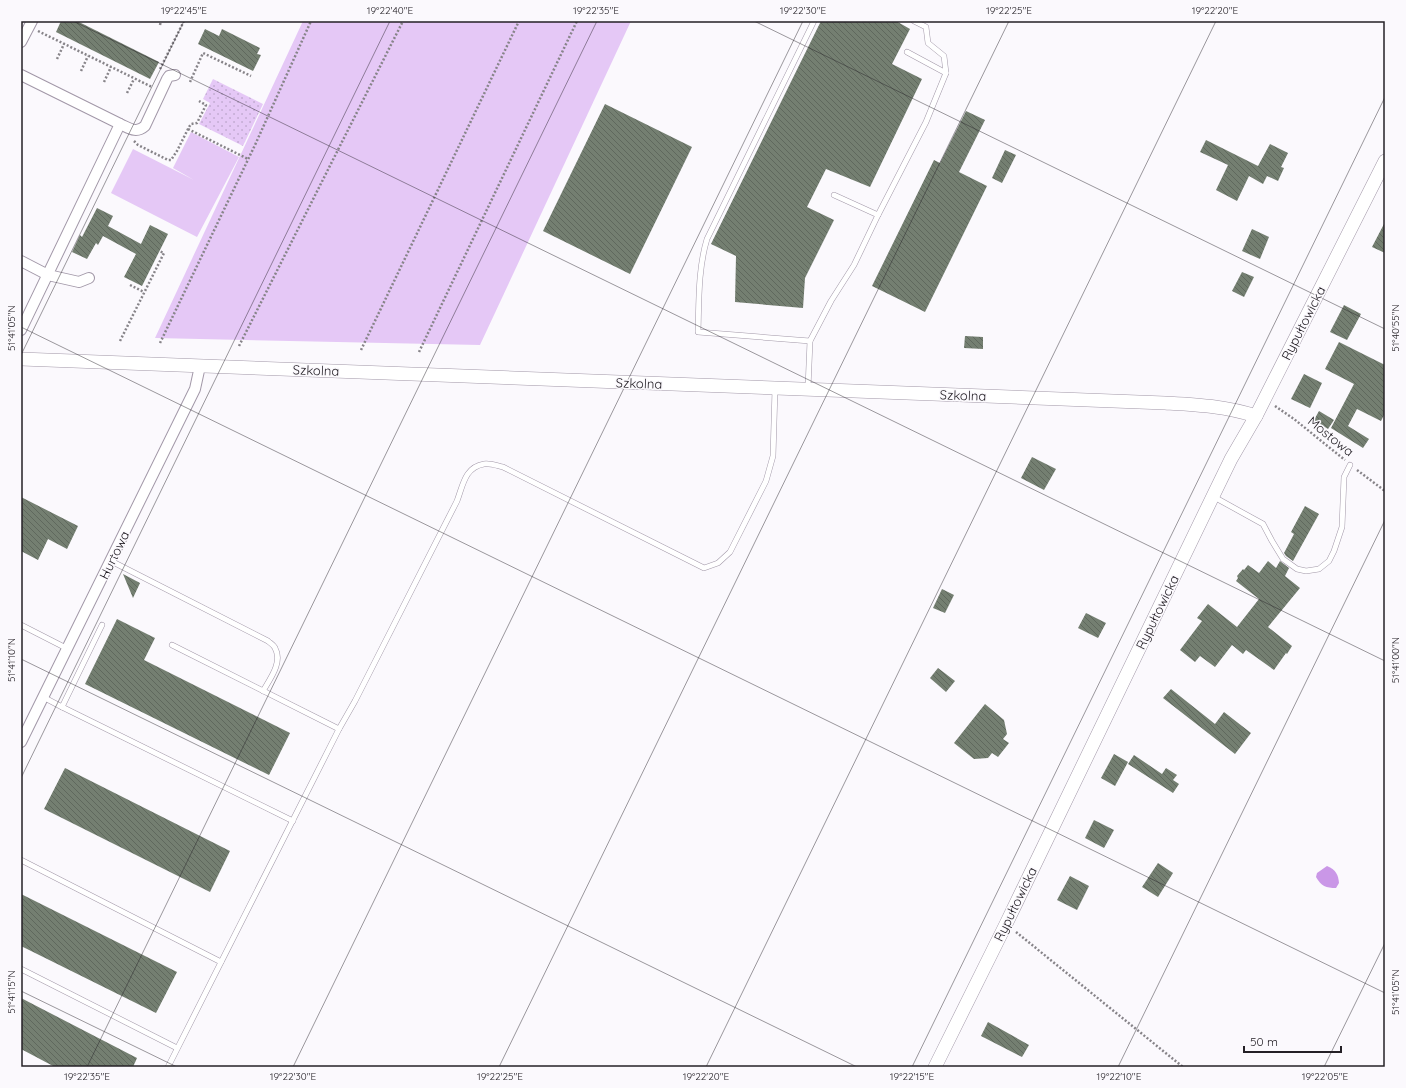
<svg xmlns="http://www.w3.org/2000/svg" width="1406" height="1088" viewBox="0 0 1406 1088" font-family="Quicksand,sans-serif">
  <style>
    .green { fill: #e5c8f6 }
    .park { fill: url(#park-dots) }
    .water { fill: #ca97e7 }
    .building { fill: url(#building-back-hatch) }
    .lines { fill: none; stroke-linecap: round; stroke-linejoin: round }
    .service-casing { stroke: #a298a8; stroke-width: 6 }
    .minor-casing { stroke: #a298a8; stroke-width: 12 }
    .tertiary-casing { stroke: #a298a8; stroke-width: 14 }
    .path { stroke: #878489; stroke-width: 2.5; stroke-dasharray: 2 2; stroke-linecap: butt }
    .service { stroke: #fff; stroke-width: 5 }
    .minor { stroke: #fff; stroke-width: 10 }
    .tertiary { stroke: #fff; stroke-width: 13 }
    .ticks { fill: none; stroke: #242026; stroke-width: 1; stroke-opacity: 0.45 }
    .labels { text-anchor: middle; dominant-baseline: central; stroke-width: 3; stroke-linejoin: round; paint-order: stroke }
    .street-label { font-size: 13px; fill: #242026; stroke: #fbf9fd }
    .neatline { fill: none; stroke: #242026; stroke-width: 1.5 }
    .ticks-label { font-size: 10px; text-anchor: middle; fill: #242026 }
  </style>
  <defs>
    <pattern id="park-dots" width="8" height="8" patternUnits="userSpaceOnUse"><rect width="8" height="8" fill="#e5c8f6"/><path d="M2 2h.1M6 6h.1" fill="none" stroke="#c4acd3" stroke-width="1.8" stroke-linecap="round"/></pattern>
    <pattern id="building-back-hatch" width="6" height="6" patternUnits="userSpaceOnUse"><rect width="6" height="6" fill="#747f71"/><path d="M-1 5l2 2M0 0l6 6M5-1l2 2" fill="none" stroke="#5f685d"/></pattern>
  </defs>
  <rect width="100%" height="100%" fill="#fbf9fd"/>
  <g class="green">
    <polygon points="303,21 631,21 480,345 155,338"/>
    <polygon points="191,132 239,157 197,237 111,193 133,149 194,180 173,168"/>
  </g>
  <polygon class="park" points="213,79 263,104 243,146 199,124 210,103 203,99"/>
  <path class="water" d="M 1327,866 C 1336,870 1338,874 1339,883 L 1336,888 C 1326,888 1321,886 1316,877 L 1317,873 Z"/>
  <g class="building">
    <polygon points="61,21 77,21 159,62 150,79 56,32"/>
    <polygon points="821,21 896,21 910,29 892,64 922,79 870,187 826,169 807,207 834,220 805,278 803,308 735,302 736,256 711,244"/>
    <polygon points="205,29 219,36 222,29 260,48 257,54 261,55 253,71 198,44"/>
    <polygon points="605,104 692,147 630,274 543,231"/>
    <polygon points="966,111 985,120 959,172 987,186 925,312 872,286 934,160 940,163"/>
    <polygon points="1206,140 1258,166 1270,144 1288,153 1281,167 1284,168 1278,181 1267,176 1263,184 1249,176 1237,201 1216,190 1228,165 1200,152"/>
    <polygon points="1005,150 1016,155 1002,183 992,178"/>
    <polygon points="97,208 113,216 108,226 141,244 150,225 168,234 142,286 124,277 136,254 103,236 98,245 96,243 87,259 72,252 80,235 82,237"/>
    <polygon points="1385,222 1385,253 1372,247"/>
    <polygon points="1252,229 1269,237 1260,259 1242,251"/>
    <polygon points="1242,272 1254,277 1244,297 1232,291"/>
    <polygon points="1344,305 1361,314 1347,340 1330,332"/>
    <polygon points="965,336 983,337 983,349 964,348"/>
    <polygon points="1339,342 1385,365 1385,413 1381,421 1357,409 1348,426 1369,439 1363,448 1331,428 1354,384 1325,369"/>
    <polygon points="1304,374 1322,383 1310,408 1291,399"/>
    <polygon points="1319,411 1334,420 1328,429 1314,420"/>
    <polygon points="1032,457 1056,469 1044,490 1021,478"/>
    <polygon points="21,497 78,526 67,549 48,539 38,560 21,551"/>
    <polygon points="1305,506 1319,514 1293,561 1286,556 1284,553 1294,534 1291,532"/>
    <polygon points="1268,561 1276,568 1280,561 1289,568 1285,576 1300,588 1268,627 1292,646 1287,654 1286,653 1274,670 1246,650 1243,654 1232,645 1215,667 1200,656 1195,662 1180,650 1202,621 1197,618 1208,604 1237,627 1259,599 1236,581 1238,578 1237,576 1243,569 1244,570 1248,565 1259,573"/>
    <polygon points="123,574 140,583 133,598"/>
    <polygon points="942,589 954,595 945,613 933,608"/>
    <polygon points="1086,613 1106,623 1098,638 1078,628"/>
    <polygon points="117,619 155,638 144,660 290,733 269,775 85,684"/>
    <polygon points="938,668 955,681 946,692 930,678"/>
    <polygon points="1171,689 1215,724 1224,712 1251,733 1235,754 1163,698"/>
    <polygon points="985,704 1004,720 1007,734 1003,739 1009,743 998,757 992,753 988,758 974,759 954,743"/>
    <polygon points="1114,754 1128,762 1115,786 1101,778"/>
    <polygon points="1134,755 1162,774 1166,768 1177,775 1173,780 1179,784 1173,793 1128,764"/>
    <polygon points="65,768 230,851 210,892 44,809"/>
    <polygon points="1094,820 1114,830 1104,848 1085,838"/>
    <polygon points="1158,863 1173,873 1158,897 1142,887"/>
    <polygon points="1070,876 1089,886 1077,910 1057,900"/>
    <polygon points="21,894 177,972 156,1013 21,946"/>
    <polygon points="21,998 137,1058 133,1067 55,1067 21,1049"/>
    <polygon points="988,1022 1029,1045 1022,1057 981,1036"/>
  </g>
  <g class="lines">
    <defs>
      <g id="service">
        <polyline points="914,21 926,27 928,43 944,56 946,73"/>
        <polyline points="834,195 878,215"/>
        <path d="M 810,341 L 698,332 C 699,301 698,269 707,239 L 814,21"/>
        <polyline points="808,388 810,341 831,301 854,265 878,215 926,122 946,73 907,52"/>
        <polyline points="1214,497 1263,524 1272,541 1283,559 1297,569 1306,571 1319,569 1329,561 1334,551 1342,527 1344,477 1350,465"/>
        <path d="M 111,561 L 268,641 C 270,643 274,645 275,648 C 283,662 270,679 263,691"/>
        <polyline points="21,625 68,649"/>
        <polyline points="172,645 339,729"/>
        <polyline points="43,697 62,707 102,625"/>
        <polyline points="62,707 293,821"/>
        <polyline points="21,860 221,962"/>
        <polyline points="21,969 177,1048"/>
        <path d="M 168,1067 L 339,729 L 355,701 L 457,501 C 463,485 465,467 484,464 C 490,463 498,466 503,467 L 704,568 L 718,563 L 730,552 L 766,481 L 773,456 L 775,389"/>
      </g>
      <g id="minor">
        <polyline points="21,42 32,21"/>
        <path d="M 21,75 L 120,124 C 129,128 136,134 145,126 L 167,79 L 169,76 L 175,75"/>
        <polyline points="21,261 48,275 79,282 89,278"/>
        <polyline points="21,330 120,124"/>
        <polyline points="21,742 195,389 200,366"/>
      </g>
      <g id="tertiary">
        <path d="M 21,359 L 1165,403 C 1199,405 1224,406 1256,416"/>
        <polyline points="935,1067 1006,924 1213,496 1231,459 1256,416 1385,161"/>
      </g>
    </defs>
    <use href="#service" class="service-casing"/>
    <use href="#minor" class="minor-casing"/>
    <use href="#tertiary" class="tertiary-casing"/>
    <g class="path">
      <polyline points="160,25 161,21"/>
      <polyline points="38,31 152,87"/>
      <polyline points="57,59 64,44"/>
      <polyline points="160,69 184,21"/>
      <polyline points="81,71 88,56"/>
      <polyline points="104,82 111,67"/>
      <polyline points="190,82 203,53 251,76"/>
      <polyline points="127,93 134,79"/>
      <polyline points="188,129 248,159"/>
      <polyline points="134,141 138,145 168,160 171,160 177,151 189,127 191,124 197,123 206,105 199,101"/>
      <polyline points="130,285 144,292"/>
      <polyline points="120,341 164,253 159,251"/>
      <polyline points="160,343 255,145 311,21"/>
      <polyline points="239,346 403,21"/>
      <polyline points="361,350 519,21"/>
      <polyline points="419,352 577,21"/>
      <polyline points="1275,406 1294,419 1345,460"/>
      <polyline points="1357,470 1385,491"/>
      <polyline points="1016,932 1183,1067"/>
    </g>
    <use href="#service" class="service"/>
    <use href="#minor" class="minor"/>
    <use href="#tertiary" class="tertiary"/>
  </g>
  <path class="ticks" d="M 73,21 L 1385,661M 754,21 L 1385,329M 21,327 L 1385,993M 21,355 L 184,21M 21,659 L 857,1067M 21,778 L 390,21M 21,991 L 177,1067M 87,1067 L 597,21M 293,1067 L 803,21M 499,1067 L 1009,21M 706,1067 L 1216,21M 912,1067 L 1385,97M 1118,1067 L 1385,520M 1324,1067 L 1385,943"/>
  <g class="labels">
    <g class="street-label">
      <text transform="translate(1303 323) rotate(-63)">Rypułtowicka</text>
      <text transform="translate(316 370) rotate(2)">Szkolna</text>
      <text transform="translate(639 383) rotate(2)">Szkolna</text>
      <text transform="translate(963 395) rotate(2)">Szkolna</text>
      <text transform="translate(1331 436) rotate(39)">Mostowa</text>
      <text transform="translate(114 555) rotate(-64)">Hurtowa</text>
      <text transform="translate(1157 612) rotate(-64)">Rypułtowicka</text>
      <text transform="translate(1015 904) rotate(-64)">Rypułtowicka</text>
    </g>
  </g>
  <rect width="1406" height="1088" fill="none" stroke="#fbf9fd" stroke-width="44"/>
  <path d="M1244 1046v6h97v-6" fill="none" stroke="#242026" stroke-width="2"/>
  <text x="1250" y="1046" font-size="12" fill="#242026" stroke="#fbf9fd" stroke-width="3" paint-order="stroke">50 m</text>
  <rect x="22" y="22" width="1362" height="1044" class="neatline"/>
  <g class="ticks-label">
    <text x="184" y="14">19°22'45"E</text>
    <text x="390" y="14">19°22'40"E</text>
    <text x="596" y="14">19°22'35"E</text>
    <text x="803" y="14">19°22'30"E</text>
    <text x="1009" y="14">19°22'25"E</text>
    <text x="1215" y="14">19°22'20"E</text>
    <text transform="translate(11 328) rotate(-90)" y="4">51°41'05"N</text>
    <text transform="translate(1395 328) rotate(-90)" y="4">51°40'55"N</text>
    <text transform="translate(11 660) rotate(-90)" y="4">51°41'10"N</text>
    <text transform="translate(1395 660) rotate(-90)" y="4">51°41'00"N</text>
    <text transform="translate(11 992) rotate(-90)" y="4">51°41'15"N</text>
    <text transform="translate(1395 992) rotate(-90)" y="4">51°41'05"N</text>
    <text x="87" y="1080">19°22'35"E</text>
    <text x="293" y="1080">19°22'30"E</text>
    <text x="500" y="1080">19°22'25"E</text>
    <text x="706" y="1080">19°22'20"E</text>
    <text x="912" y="1080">19°22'15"E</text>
    <text x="1119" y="1080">19°22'10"E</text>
    <text x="1325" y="1080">19°22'05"E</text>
  </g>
</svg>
